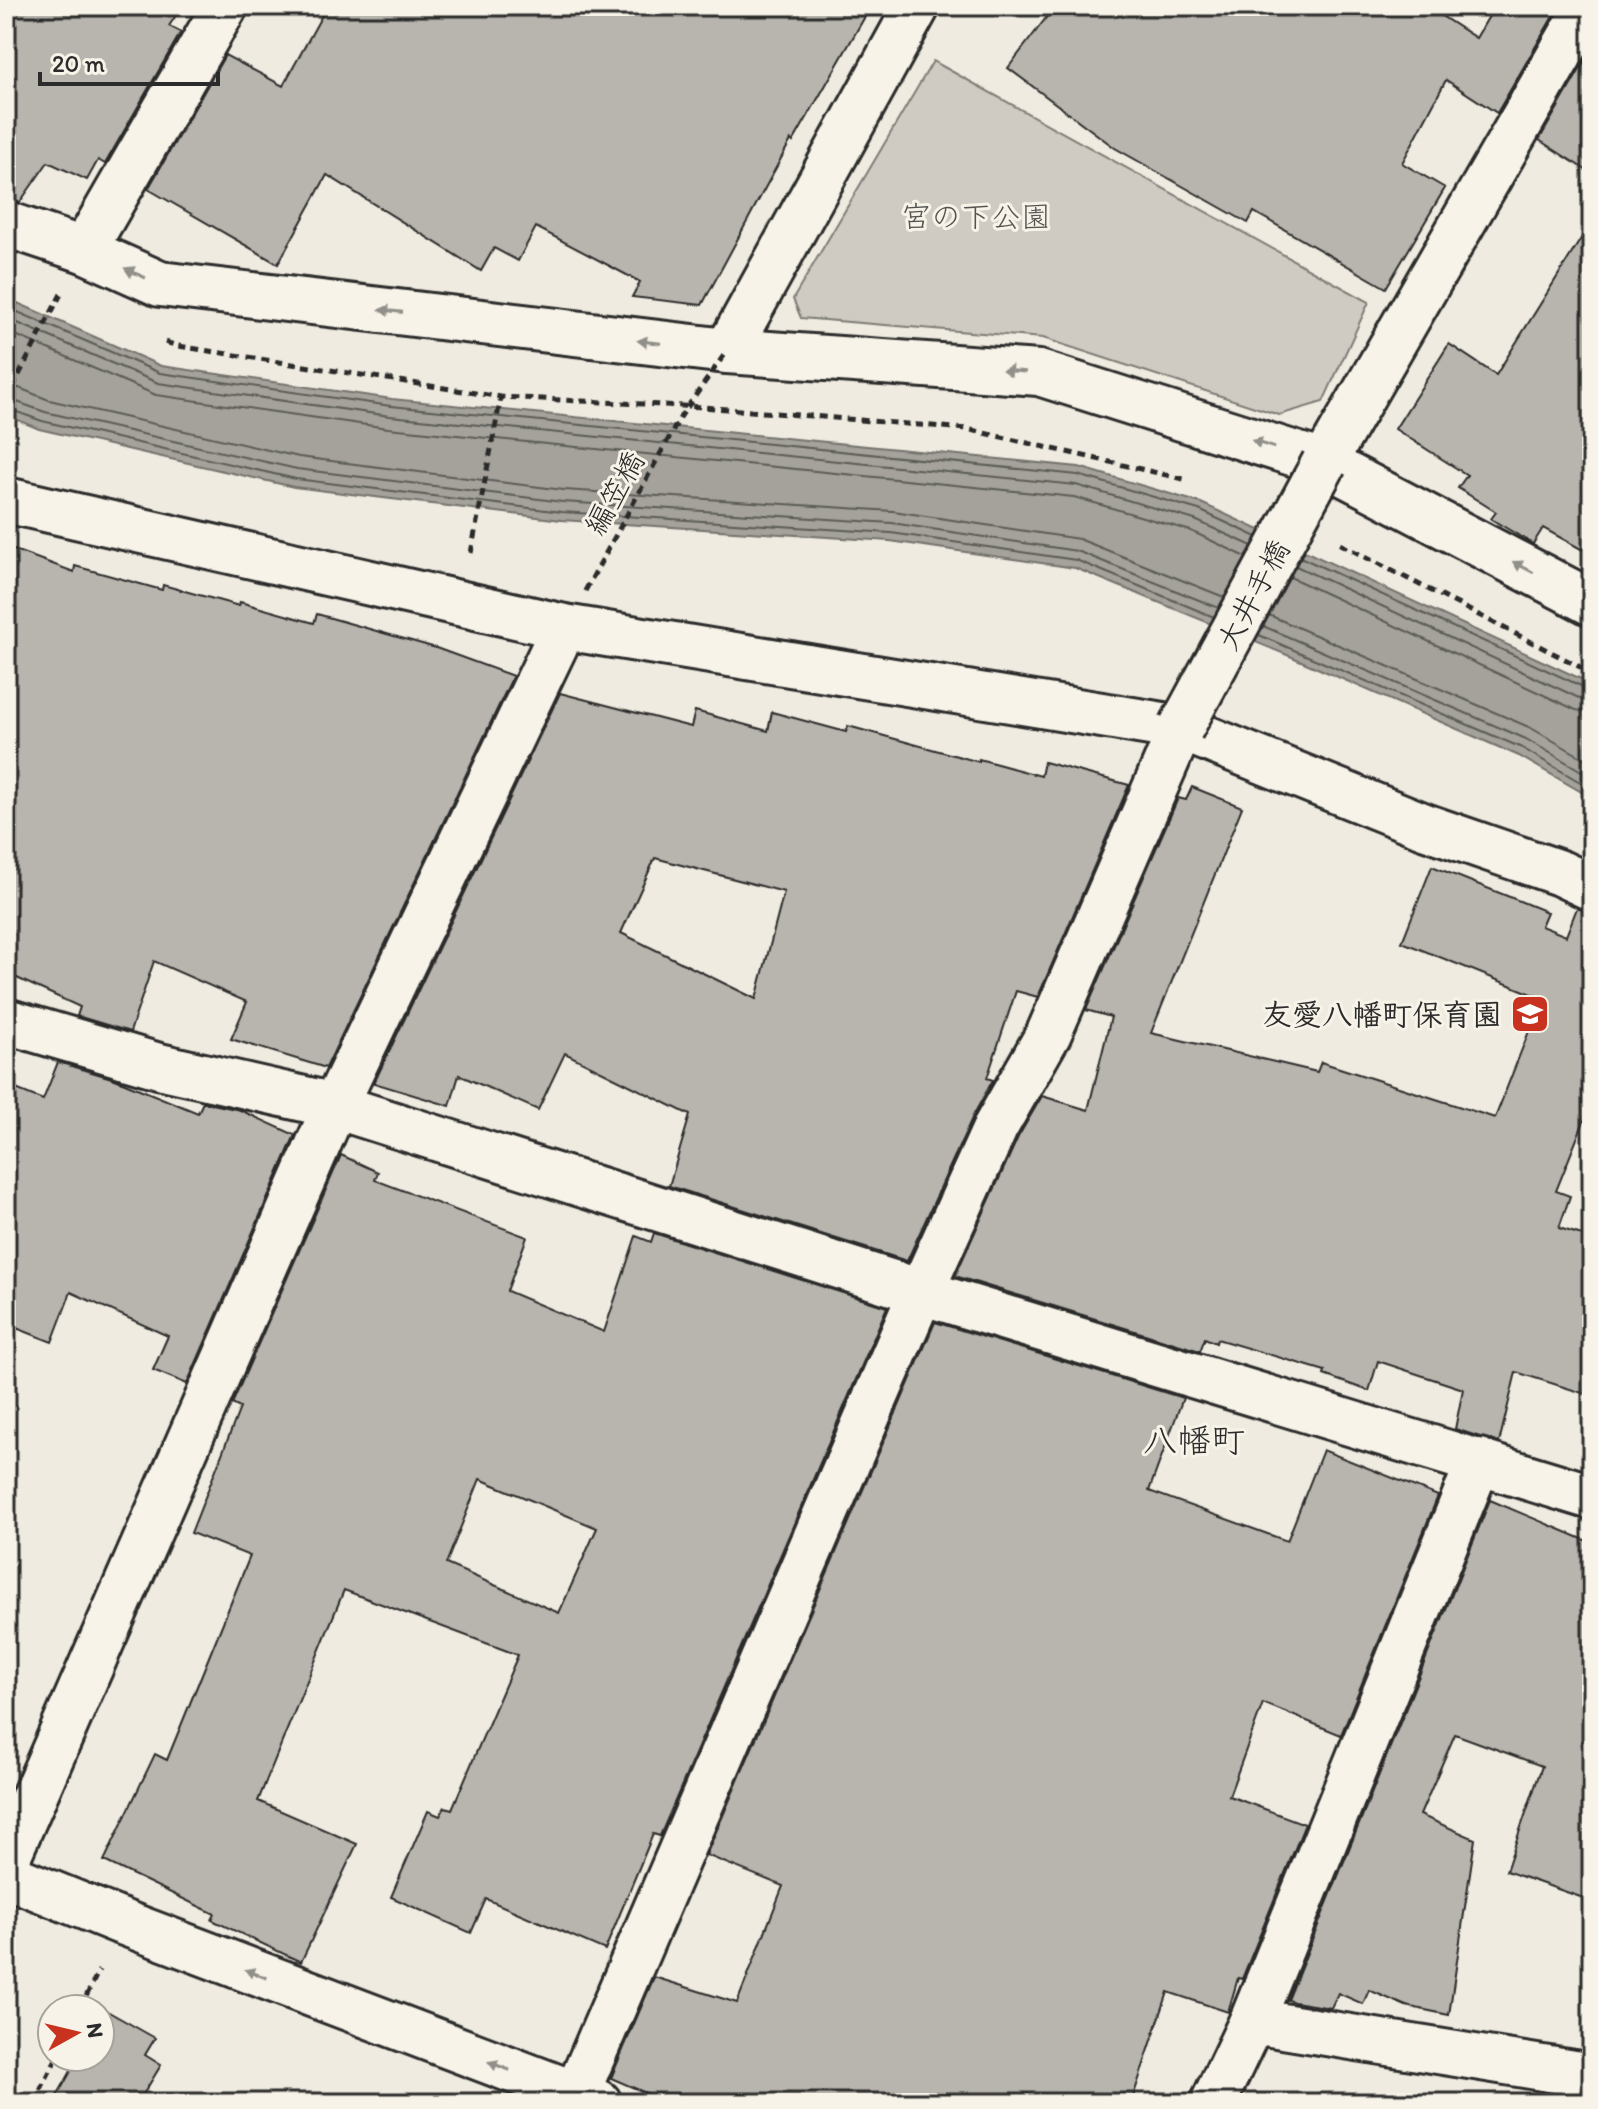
<svg xmlns="http://www.w3.org/2000/svg" width="1598" height="2109" viewBox="0 0 1598 2109" font-family="Itim,'Klee One',sans-serif">
  <style>
    .green { fill: #cfcbc2; stroke: #7d7b76; stroke-width: 2 }
    .water { fill: #a4a29a; stroke: #74726e; stroke-width: 2 }
    .lines { fill: none; stroke-linecap: round; stroke-linejoin: round }
    .shore { stroke: #5b5b57; stroke-width: 2 }
    .building { fill: #b8b5ae; stroke: #2b2b2b; stroke-width: 2; fill-rule: evenodd }
    .street-casing { stroke: #2b2b2b; stroke-width: 50 }
    .path { stroke: #2b2b2b; stroke-width: 5; stroke-dasharray: 8 6; stroke-linecap: butt }
    .street { stroke: #f7f3e8; stroke-width: 44 }
    .street-bridge-casing { stroke: #2b2b2b; stroke-width: 50; stroke-linecap: butt }
    .path-bridge { stroke: #2b2b2b; stroke-width: 5; stroke-dasharray: 8 6; stroke-linecap: butt }
    .street-bridge { stroke: #f7f3e8; stroke-width: 44 }
    .oneway { fill: #918f8a }
    .labels { text-anchor: middle; dominant-baseline: central; stroke-width: 6; stroke-linejoin: round; paint-order: stroke }
    .park-label { font-size: 30px; fill: #545351; stroke: #f7f3e8 }
    .street-label { font-size: 30px; fill: #2b2b2b; stroke: #f7f3e8 }
    .poi-label { font-size: 30px; font-weight: bold; fill: #2b2b2b; stroke: #f7f3e8; text-anchor: end }
    .quarter-label { font-size: 34px; fill: #2b2b2b; stroke: #f7f3e8 }
  </style>
  <rect width="100%" height="100%" fill="#efebe0"/>
  <filter id="ink" filterUnits="userSpaceOnUse"><feTurbulence type="fractalNoise" baseFrequency=".0125" numOctaves="2"/><feDisplacementMap in="SourceGraphic" scale="16" xChannelSelector="R" yChannelSelector="G"/><feConvolveMatrix kernelMatrix="1 2 1 2 8 2 1 2 1" color-interpolation-filters="sRGB"/></filter>
  <g filter="url(#ink)">
    <polygon class="green" points="933,61 1369,302 1323,402 1279,415 1043,338 801,318 793,299"/>
    <polygon class="water" points="6,298 161,366 392,399 1079,467 1201,503 1592,684 1592,798 1519,756 1292,657 1075,568 890,541 561,520 294,487 39,429 6,415"/>
    <g class="lines">
      <g class="shore">
        <polyline points="6,307 160,373 391,406 1078,475 1199,510 1257,537"/>
        <polyline points="6,318 158,383 390,416 1076,485 1195,520 1252,546"/>
        <polyline points="6,331 156,395 388,428 1074,497 1191,531 1246,557"/>
        <polyline points="6,386 19,388 49,400 299,457 564,490 893,511 1079,539 1224,597"/>
        <polyline points="6,398 45,412 297,469 563,502 892,523 1077,551 1219,608"/>
        <polyline points="6,408 42,421 296,479 562,512 891,533 1076,560 1214,617"/>
        <polyline points="1300,557 1592,691"/>
        <polyline points="1296,566 1581,699 1592,701"/>
        <polyline points="1290,577 1576,710 1592,713"/>
        <polyline points="1269,615 1531,728 1592,763"/>
        <polyline points="1263,626 1526,739 1592,777"/>
        <polyline points="1259,635 1522,748 1592,789"/>
      </g>
    </g>
    <g class="building">
      <polygon points="6,6 182,6 169,26 181,32 105,164 98,160 87,180 48,162 20,202 6,200"/>
      <polygon points="327,6 871,6 793,142 791,140 702,305 632,297 640,282 536,227 518,261 494,248 481,271 327,175 278,264 148,189 225,55 283,86"/>
      <polygon points="1055,6 1426,6 1476,38 1495,6 1559,6 1497,113 1446,80 1402,163 1445,188 1386,288 1254,212 1248,223 1115,148 1008,68"/>
      <polygon points="1592,49 1592,174 1539,140"/>
      <polygon points="1592,221 1592,555 1543,528 1533,544 1491,519 1496,512 1458,488 1467,475 1395,429 1449,344 1496,375"/>
      <polygon points="6,547 74,572 75,566 162,590 163,585 239,606 240,602 314,623 317,614 436,648 513,676 326,1068 231,1039 247,1002 154,961 130,1032 77,1016 80,1007 6,973"/>
      <path d="M 560,693 L 691,727 L 695,711 L 768,731 L 772,712 L 846,732 L 848,726 L 979,762 L 979,759 L 1041,776 L 1044,762 L 1129,785 L 1038,997 L 1016,991 L 987,1078 L 993,1080 L 973,1116 L 907,1261 L 669,1186 L 690,1115 L 565,1053 L 538,1110 L 459,1075 L 450,1106 L 374,1083 ZM 655,858 L 784,892 L 756,999 L 621,933 Z"/>
      <polygon points="1192,787 1242,807 1151,1033 1317,1072 1321,1062 1495,1118 1542,998 1402,942 1432,866 1547,912 1541,926 1566,936 1577,908 1592,913 1592,1101 1556,1191 1570,1196 1559,1228 1592,1238 1592,1396 1516,1372 1499,1443 1455,1429 1463,1389 1378,1361 1369,1391 1324,1375 1325,1371 1217,1339 1216,1343 1205,1338 1200,1351 955,1276 1018,1137 1042,1096 1088,1110 1111,1017 1086,1010 1178,798 1186,800"/>
      <polygon points="58,1062 115,1079 198,1113 203,1102 240,1110 295,1135 187,1384 153,1370 168,1336 71,1292 52,1342 6,1324 6,1085 43,1100"/>
      <path d="M 341,1155 L 378,1172 L 375,1180 L 527,1237 L 507,1291 L 604,1332 L 636,1236 L 651,1242 L 654,1233 L 887,1307 L 660,1836 L 653,1834 L 605,1950 L 486,1899 L 471,1933 L 391,1897 L 428,1811 L 440,1816 L 445,1807 L 452,1809 L 518,1655 L 344,1590 L 258,1801 L 357,1844 L 301,1962 L 212,1920 L 215,1914 L 104,1861 L 155,1754 L 167,1760 L 250,1556 L 191,1533 L 240,1408 L 232,1404 ZM 480,1479 L 597,1528 L 559,1613 L 446,1564 Z"/>
      <polygon points="935,1322 1183,1398 1149,1491 1287,1541 1323,1450 1438,1496 1341,1735 1263,1703 1229,1796 1305,1824 1242,1979 1238,1978 1228,2012 1168,1992 1131,2103 669,2103 611,2078 654,1977 737,2003 783,1886 706,1855"/>
      <polygon points="1490,1500 1592,1543 1592,1901 1506,1871 1542,1766 1455,1734 1420,1815 1475,1839 1449,2015 1406,2006 1369,1990 1363,2004 1338,1993 1331,2008 1294,2002 1288,2000"/>
      <polygon points="100,2007 155,2038 145,2055 161,2065 138,2103 53,2103 79,2057 100,2057"/>
    </g>
    <g class="lines">
      <defs>
        <g id="street">
          <polyline points="6,224 84,250 160,284 727,351 1039,373 1324,463 1592,603"/>
          <polyline points="84,250 225,6"/>
          <polyline points="727,351 917,6"/>
          <polyline points="1324,463 1588,6"/>
          <polyline points="6,500 564,627 1181,728 1427,827 1560,873 1592,888"/>
          <polyline points="6,1021 159,1066 335,1106 921,1292 1592,1497"/>
          <polyline points="6,1861 335,1106 564,627"/>
          <polyline points="6,1875 122,1922 599,2103"/>
          <polyline points="1252,2021 1592,2076"/>
          <polyline points="576,2095 921,1292 996,1126 1049,1033 1181,728"/>
          <polyline points="1213,2103 1252,2021 1479,1461"/>
        </g>
      </defs>
      <use href="#street" class="street-casing"/>
      <g class="path">
        <polyline points="165,342 178,346 501,397 703,407 967,429 1188,480"/>
        <polyline points="1340,544 1592,673"/>
        <polyline points="471,553 501,397"/>
        <polyline points="80,2009 99,1970"/>
        <polyline points="34,2103 57,2057"/>
      </g>
      <use href="#street" class="street"/>
      <defs>
        <polyline id="street-bridge" points="1181,728 1324,463"/>
      </defs>
      <use href="#street-bridge" class="street-bridge-casing"/>
      <g class="path-bridge">
        <polyline points="6,400 61,294"/>
        <polyline points="585,591 681,416 727,351"/>
      </g>
      <use href="#street-bridge" class="street-bridge"/>
    </g>
    <defs><path id="oneway-solid" d="M-6-.8H1V-3.2L6.5 0L1 3.2V.8H-6Z" transform="scale(2)"/></defs>
    <g class="oneway">
      <use href="#oneway-solid" transform="translate(135 273) rotate(-155)"/>
      <use href="#oneway-solid" transform="translate(391 311) rotate(-173)"/>
      <use href="#oneway-solid" transform="translate(649 342) rotate(-173)"/>
      <use href="#oneway-solid" transform="translate(1014 371) rotate(-176)"/>
      <use href="#oneway-solid" transform="translate(1263 444) rotate(-162)"/>
      <use href="#oneway-solid" transform="translate(1523 567) rotate(-152)"/>
      <use href="#oneway-solid" transform="translate(256 1974) rotate(-159)"/>
      <use href="#oneway-solid" transform="translate(499 2066) rotate(-159)"/>
    </g>
  </g>
  <defs>
    <symbol id="school-square" viewBox="-11 -11 22 22"><rect x="-9" y="-9" width="18" height="18" rx="4" fill="#c8321e" stroke="#f7f3e8"/><path d="M0-5L7-2L0 1L-7-2ZM-4 1L0 2.5L4 1V4Q0 6-4 4Z" fill="#fff"/></symbol>
  </defs>
  <g fill-rule="evenodd">
    <use href="#school-square" x="1508" y="992" width="44" height="44"/>
  </g>
  <g class="labels">
    <g class="park-label">
      <text x="976" y="216">宮の下公園</text>
    </g>
    <g class="street-label">
      <text transform="translate(614 493) rotate(-61)">編笠橋</text>
      <text transform="translate(1253 595) rotate(-62)">大井手橋</text>
    </g>
    <g class="poi-label">
      <text x="1502" y="1014">友愛八幡町保育園</text>
    </g>
    <g class="quarter-label">
      <text x="1194" y="1440">八幡町</text>
    </g>
  </g>
  <rect width="1598" height="2109" fill="none" stroke="#f7f3e8" stroke-width="32"/>
  <rect x="16" y="16" width="1566" height="2077" fill="none" stroke="#2b2b2b" stroke-width="3" filter="url(#ink)"/>
  <g transform="translate(76 2033) rotate(82)"><circle r="38" fill="#f7f3e8" stroke="#a5a39c" stroke-width="2"/>
  <path d="M0-6L14 30L0 20L-14 30Z" fill="#c8321e"/>
  <text y="-12" font-size="22" font-weight="bold" text-anchor="middle" fill="#2b2b2b">N</text>
  </g>
  <path d="M40 72v12h178v-12" fill="none" stroke="#2b2b2b" stroke-width="4"/>
  <text x="52" y="72" font-size="24" fill="#2b2b2b" stroke="#f7f3e8" stroke-width="6" paint-order="stroke">20 m</text>
</svg>
